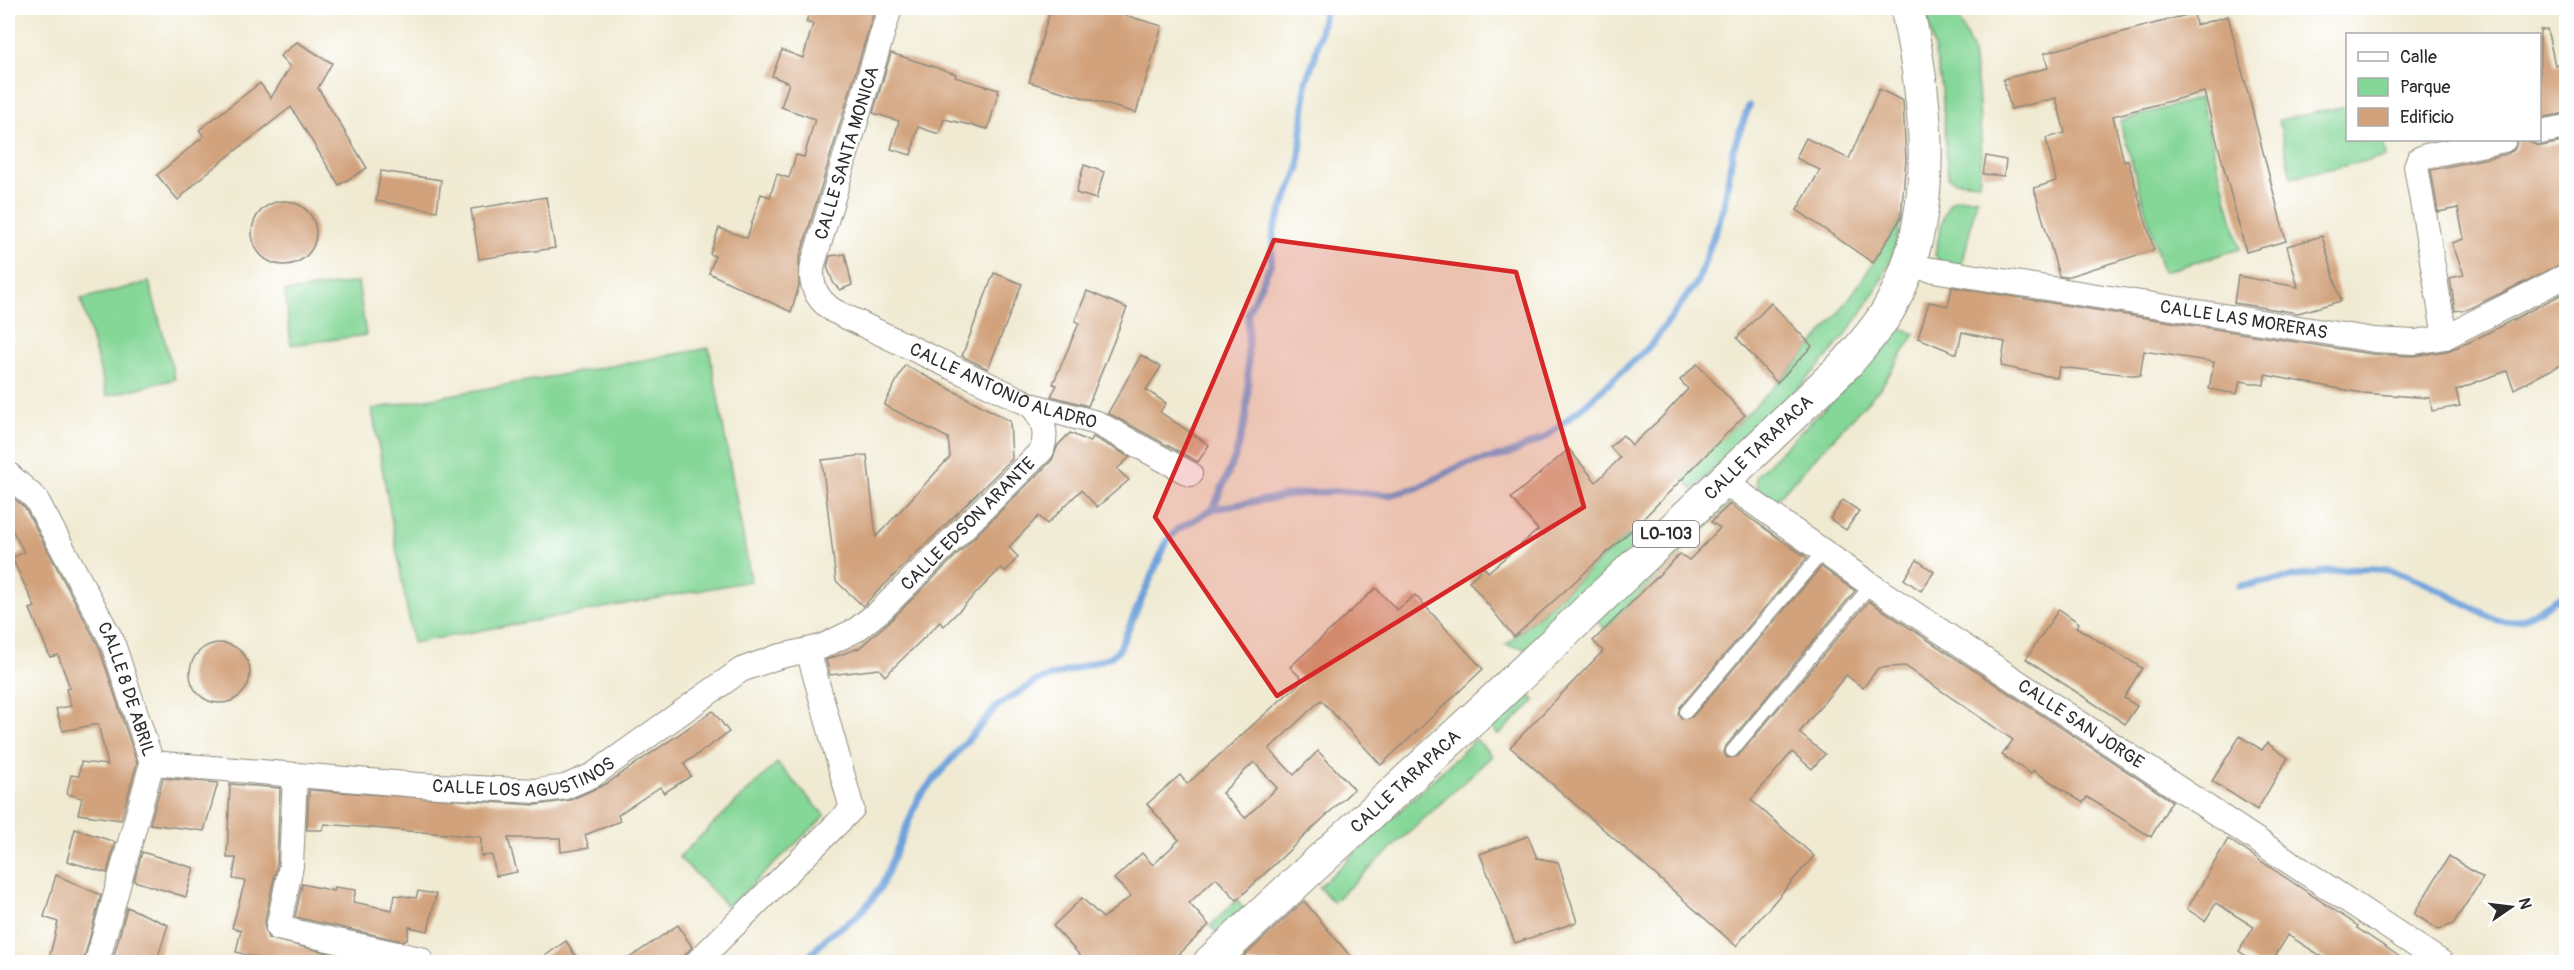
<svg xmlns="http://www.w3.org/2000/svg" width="2574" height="970" viewBox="0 0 2574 970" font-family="Pangolin,sans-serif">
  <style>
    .green { fill: #85d798; stroke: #588162; stroke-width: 1.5 }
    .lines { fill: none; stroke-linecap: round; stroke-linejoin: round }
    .stream { stroke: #6ea2da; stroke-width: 7 }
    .building { fill: #d2a27c; fill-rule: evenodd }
    .lane-casing { stroke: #8e8a7e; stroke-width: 14 }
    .street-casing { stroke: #8e8a7e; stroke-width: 26 }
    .primary-casing { stroke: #8e8a7e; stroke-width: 35 }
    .lane { stroke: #fff; stroke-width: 12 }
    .street { stroke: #fff; stroke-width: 24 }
    .primary { stroke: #fff; stroke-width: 33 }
    .marked { fill: #d62828; fill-opacity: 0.2; stroke: #d62828; stroke-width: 4.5; stroke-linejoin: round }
    .labels { text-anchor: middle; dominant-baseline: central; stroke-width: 4.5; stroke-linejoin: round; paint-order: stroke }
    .shield { fill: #fff; stroke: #6b6b6b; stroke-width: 1.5 }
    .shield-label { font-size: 16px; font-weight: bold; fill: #2b2b2b }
    .street-label { font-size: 18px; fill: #2b2b2b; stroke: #fff }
  </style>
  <rect width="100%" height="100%" fill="#fff"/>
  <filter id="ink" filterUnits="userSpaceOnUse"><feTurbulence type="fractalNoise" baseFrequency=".0167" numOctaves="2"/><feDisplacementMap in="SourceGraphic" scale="12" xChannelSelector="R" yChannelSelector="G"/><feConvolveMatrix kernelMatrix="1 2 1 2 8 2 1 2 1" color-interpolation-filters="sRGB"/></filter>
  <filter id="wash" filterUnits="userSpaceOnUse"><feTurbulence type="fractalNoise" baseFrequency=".008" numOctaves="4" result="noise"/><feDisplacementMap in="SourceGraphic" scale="24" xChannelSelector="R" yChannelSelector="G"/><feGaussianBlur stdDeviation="1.35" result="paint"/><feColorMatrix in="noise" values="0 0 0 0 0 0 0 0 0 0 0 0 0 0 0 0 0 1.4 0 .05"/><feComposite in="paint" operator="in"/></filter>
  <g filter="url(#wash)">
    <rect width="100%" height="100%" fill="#f0ead2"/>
    <g class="green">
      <polygon points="1926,8 1954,8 1972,49 1978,89 1982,155 1979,183 1955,181 1948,177 1942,88"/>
      <polygon points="2200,98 2240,249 2163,272 2120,121"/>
      <polygon points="2347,106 2348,140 2383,140 2386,157 2291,177 2279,120"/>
      <path d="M 1977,198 L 1962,266 L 1942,264 L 1935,255 C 1938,242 1943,206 1953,200 C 1959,197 1970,198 1977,198 Z"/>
      <path d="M 1902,216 C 1899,229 1897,244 1892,256 C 1858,344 1760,425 1693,490 L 1682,478 C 1730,429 1782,383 1825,330 C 1855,294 1878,255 1902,216 Z"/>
      <polygon points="149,282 175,379 107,396 81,299"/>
      <polygon points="358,282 366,335 291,345 285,292"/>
      <polygon points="1897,326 1915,334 1881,387 1775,501 1757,488 1756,476 1858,375"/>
      <polygon points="709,348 751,581 413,643 372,409"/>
      <polygon points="1725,498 1730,504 1605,629 1597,621"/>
      <polygon points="1629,534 1637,544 1526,649 1506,645"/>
      <polygon points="1525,691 1535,701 1498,735 1489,726"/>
      <polygon points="1476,739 1492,756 1333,902 1319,887"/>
      <polygon points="777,763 825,816 728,907 679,857"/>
      <polygon points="1237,900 1244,910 1218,934 1210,926"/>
    </g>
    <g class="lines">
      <g class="stream">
        <polyline points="1213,509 1297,494 1342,491 1388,495 1417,488 1462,465 1509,454 1546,437 1585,405 1651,345 1698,281 1724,206 1733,149 1749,106"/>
        <path d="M 2240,586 C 2283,580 2345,564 2387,570 C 2418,574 2466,606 2496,620 C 2525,628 2541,604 2566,594"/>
        <polyline points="804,962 828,936 855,918 870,902 882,885 919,797 997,706 1037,681 1110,657 1119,650 1167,541 1178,529 1213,509 1236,455 1246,417 1248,390 1248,312 1271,264 1274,229 1299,168 1306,81 1315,57 1325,8"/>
      </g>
    </g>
    <g id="blocks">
      <g class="building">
        <polygon points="811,8 875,8 799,260 799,286 791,312 709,273 715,256 710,254 719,228 747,238 761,194 770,197 777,174 789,178 796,155 804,157 815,119 781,107 789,83 772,76 782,50 803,58 813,24 806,22"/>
        <polygon points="1051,8 1100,8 1162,26 1136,113 1029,82"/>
        <polygon points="2194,13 2196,25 2228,16 2286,241 2246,252 2204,92 2113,116 2124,162 2128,160 2154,250 2066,277 2059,276 2034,188 2056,181 2046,138 2065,133 2056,98 2011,109 2003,79 2048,68 2044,53"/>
        <polygon points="2547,29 2555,65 2566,62 2566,113 2540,118 2540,30"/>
        <polygon points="297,42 332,63 318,88 367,168 339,185 291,107 203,176 178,200 157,175 204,136 199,130 260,83 271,98 290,67 280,56"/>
        <polygon points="891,53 956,74 955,77 999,90 988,129 944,119 939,134 918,127 911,155 891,149 899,121 873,113"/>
        <polygon points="1879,89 1903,101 1906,159 1901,218 1873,263 1797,210 1820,170 1796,158 1806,138 1849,159"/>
        <polygon points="2518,140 2528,140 2535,145 2542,146 2566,141 2566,262 2468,309 2455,311 2450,278 2464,275 2452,243 2464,239 2458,208 2438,212 2431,170 2507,154 2514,150"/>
        <polygon points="1986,156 2006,160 2004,176 1983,174"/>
        <polygon points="1084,165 1104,172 1096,199 1076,193"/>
        <polygon points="381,171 441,180 437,211 376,201"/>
        <polygon points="546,197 555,248 479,259 471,209"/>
        <circle cx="284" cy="233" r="32"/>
        <polygon points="2322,236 2341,301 2298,313 2234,303 2238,276 2298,287 2287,246"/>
        <polygon points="845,254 852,285 840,290 834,284 827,267 830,256"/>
        <polygon points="994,273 1022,284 988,369 962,356"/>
        <polygon points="1952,287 2372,354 2414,356 2447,351 2470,342 2566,292 2566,362 2514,389 2507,371 2484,379 2456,390 2460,406 2432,411 2430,398 2362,393 2265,375 2264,385 2240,381 2237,394 2209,389 2214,362 2144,351 2140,376 2059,367 2057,378 2001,366 2005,342 1962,332 1957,354 1918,338 1929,302 1948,306"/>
        <polygon points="1087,291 1127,308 1088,406 1051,396 1057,385 1053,384 1079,323 1075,321"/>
        <polygon points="1771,303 1812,346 1777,383 1737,338"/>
        <polygon points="1141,355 1161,367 1146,390 1166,403 1160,412 1209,445 1198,462 1108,413"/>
        <polygon points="1697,364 1745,415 1636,526 1514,637 1469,581 1484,567 1488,572 1538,530 1511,498 1569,449 1596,482 1620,458 1610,447 1623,435 1632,445 1661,418 1688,389 1680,380"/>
        <polygon points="905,365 1010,421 1012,459 863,606 836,581 822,460 867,455 876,537 950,457 948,438 884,405"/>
        <polygon points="1070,433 1090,442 1093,437 1130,457 1117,469 1129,480 1097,507 1081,490 1047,524 1039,516 1009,547 1018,557 1005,572 1001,568 944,626 940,622 885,676 879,669 830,675 826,660 859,648 891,620 1052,460 1058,445"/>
        <polygon points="8,493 25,508 99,647 137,763 121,820 78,814 82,798 67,794 71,775 79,776 81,762 108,765 98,724 63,731 56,709 71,706 66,689 70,688 58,655 50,657 30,609 35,607 12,558 24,552 8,522"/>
        <polygon points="1843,500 1859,511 1846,530 1830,519"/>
        <polygon points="1730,504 1807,558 1680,707 1678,714 1681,719 1692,717 1821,567 1855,591 1726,746 1724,753 1727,758 1738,756 1869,601 2172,801 2151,837 2087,797 2083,803 2033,770 2031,774 2002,755 2013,740 1905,666 1878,668 1863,688 1846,675 1799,733 1825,754 1812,769 1792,752 1751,800 1814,856 1736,946 1510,747 1603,651 1593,641 1680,554 1689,560 1705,544 1720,528 1711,522"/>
        <polygon points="1917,560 1934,572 1921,591 1904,579"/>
        <path d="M 1376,588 L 1397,610 L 1415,595 L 1483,669 L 1381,765 L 1321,700 L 1269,749 L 1294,775 L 1318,751 L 1354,789 L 1237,900 L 1216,878 L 1189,903 L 1209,925 L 1170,963 L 1087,963 L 1053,926 L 1082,898 L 1103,918 L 1131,896 L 1114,879 L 1142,853 L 1153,865 L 1179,840 L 1147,804 L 1180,775 L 1187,784 L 1303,680 L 1290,667 ZM 1254,762 L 1277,788 L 1245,818 L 1222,793 Z"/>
        <polygon points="2059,609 2079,623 2076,627 2142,668 2124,698 2137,706 2125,724 2026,659"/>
        <circle cx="220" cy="673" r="30"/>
        <polygon points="713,711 729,732 684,764 691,776 664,793 660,787 618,815 620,821 585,835 589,848 561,852 560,838 508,838 517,872 496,876 492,855 481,856 481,837 325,824 322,830 307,830 309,790 536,805 570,800 606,784"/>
        <polygon points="2240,736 2262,750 2267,743 2288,758 2257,810 2212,781"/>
        <polygon points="163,778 218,783 204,831 150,824"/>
        <polygon points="230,784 280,788 277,864 264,925 268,938 369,963 276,963 236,952 241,930 232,928 245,881 233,879 236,858 227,858"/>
        <polygon points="75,829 115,842 107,873 67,861"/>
        <polygon points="1528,836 1537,858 1558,862 1577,922 1515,943 1480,854"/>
        <polygon points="2228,839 2358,926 2357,928 2409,963 2332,963 2288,935 2271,963 2256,963 2239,951 2254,927 2216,903 2205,921 2187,909"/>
        <polygon points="142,852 194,868 186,897 134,881"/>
        <polygon points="2449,856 2483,878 2453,924 2439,930 2414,914"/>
        <polygon points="56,875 101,895 83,963 48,963 58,922 44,917"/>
        <polygon points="302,884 334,891 335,887 356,890 353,902 392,910 395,895 416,898 418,891 436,894 428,931 409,927 407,939 402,941 295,917"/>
        <polygon points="1304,901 1356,963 1237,963 1282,921"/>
        <polygon points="127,907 168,925 156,963 112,963"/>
        <polygon points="678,925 692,947 677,963 622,963"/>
        <polygon points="566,941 580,963 535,963"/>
      </g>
    </g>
  </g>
  <g filter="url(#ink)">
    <use href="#blocks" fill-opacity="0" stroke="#8e8a7e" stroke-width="1.5"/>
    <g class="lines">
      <defs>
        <g id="lane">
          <polyline points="1686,712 1823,552"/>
          <polyline points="1732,751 1871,585"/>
        </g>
        <g id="street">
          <path id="s1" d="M 890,8 L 813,264 C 809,285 817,300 834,311 L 1031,405 L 1097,423 L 1190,474"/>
          <polyline points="2540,132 2566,127"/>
          <path id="s2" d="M 1908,266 L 2374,340 L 2415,342 L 2445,337 L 2566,276"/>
          <polyline points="2445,337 2416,166 2419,159 2426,156 2504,140"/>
          <path id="s3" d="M 8,474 L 36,499 L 112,641 L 152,763 L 97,962"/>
          <path id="s4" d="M 1722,480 L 1871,585 L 2441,962"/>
          <path id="s5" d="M 152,763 L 418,785 L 537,791 L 565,787 L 593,775 L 741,670 L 777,657 L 821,647 L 856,630 L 881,610 L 1042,450 C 1048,432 1043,419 1031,405"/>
          <polyline points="295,775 291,866 278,928 420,959"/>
          <polyline points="697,962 852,809 808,650"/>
        </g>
        <g id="primary">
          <path id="s6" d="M 1210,962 L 1499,695 L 1848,362 C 1863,344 1879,327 1890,307 C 1940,216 1928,105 1907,8"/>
        </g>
      </defs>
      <use href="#lane" class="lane-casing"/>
      <use href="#street" class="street-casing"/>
      <use href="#primary" class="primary-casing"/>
      <use href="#lane" class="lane"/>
      <use href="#street" class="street"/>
      <use href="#primary" class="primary"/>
    </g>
  </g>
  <path class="marked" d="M 1274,240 L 1516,272 L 1584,507 L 1277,696 L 1155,517 Z"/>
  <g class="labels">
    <rect class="shield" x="1633" y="521" width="66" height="26" rx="4.5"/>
    <g class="shield-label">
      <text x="1666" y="534">LO-103</text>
    </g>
    <g class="street-label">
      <text transform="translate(847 153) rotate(-73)">CALLE SANTA MONICA</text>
      <text stroke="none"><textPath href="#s2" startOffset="340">CALLE LAS MORERAS</textPath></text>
      <text stroke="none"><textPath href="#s1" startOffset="508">CALLE ANTONIO ALADRO</textPath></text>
      <text stroke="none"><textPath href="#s6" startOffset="752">CALLE TARAPACA</textPath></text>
      <text stroke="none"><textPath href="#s5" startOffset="903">CALLE EDSON ARANTE</textPath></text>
      <text stroke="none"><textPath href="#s3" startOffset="249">CALLE 8 DE ABRIL</textPath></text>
      <text stroke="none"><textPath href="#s4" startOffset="434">CALLE SAN JORGE</textPath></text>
      <text stroke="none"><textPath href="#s5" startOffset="375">CALLE LOS AGUSTINOS</textPath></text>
      <text stroke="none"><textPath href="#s6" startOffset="266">CALLE TARAPACA</textPath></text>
    </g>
  </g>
  <rect width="2574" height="970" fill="none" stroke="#fff" stroke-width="30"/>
  <rect x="2346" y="33" width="195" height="108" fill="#ffffff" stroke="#aaaaaa" stroke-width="1.5"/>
  <rect x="2358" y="52" width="30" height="9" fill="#ffffff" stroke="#aaaaaa" stroke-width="1.5"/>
  <text x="2400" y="63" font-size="18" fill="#2b2b2b">Calle</text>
  <rect x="2358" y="78" width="30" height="18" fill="#85d798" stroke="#aaaaaa" stroke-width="1.5"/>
  <text x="2400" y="93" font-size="18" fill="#2b2b2b">Parque</text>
  <rect x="2358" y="108" width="30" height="18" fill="#d2a27c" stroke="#aaaaaa" stroke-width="1.5"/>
  <text x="2400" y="123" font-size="18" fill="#2b2b2b">Edificio</text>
  <g transform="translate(2511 907) rotate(76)" stroke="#ffffff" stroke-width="4.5" paint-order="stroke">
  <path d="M0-4.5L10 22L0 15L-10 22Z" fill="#2b2b2b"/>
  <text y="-9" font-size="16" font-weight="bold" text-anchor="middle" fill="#2b2b2b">N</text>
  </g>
</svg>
